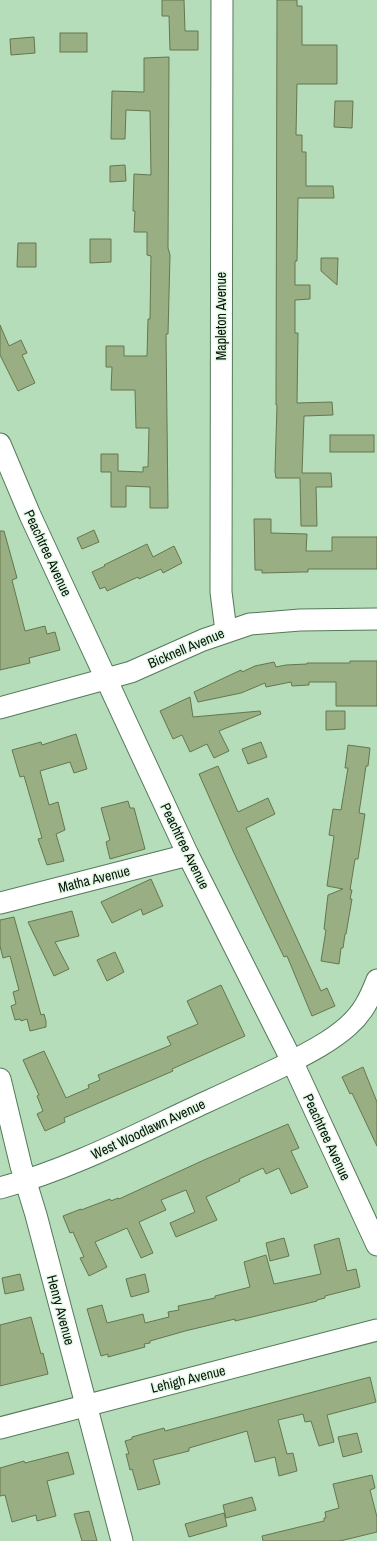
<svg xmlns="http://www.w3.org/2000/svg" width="377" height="1541" viewBox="0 0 377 1541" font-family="'Archivo Narrow',sans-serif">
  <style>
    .building { fill: #9aae83; stroke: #64774e }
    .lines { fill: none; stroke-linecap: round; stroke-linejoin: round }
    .minor-casing { stroke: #54795a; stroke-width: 23 }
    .minor { stroke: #fff; stroke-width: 21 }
    .labels { text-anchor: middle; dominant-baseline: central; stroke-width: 3; stroke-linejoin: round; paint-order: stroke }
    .street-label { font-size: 14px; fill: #071509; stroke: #e4f8e6 }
  </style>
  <rect width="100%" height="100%" fill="#b5ddba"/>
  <g class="building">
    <polygon points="162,0 184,0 185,31 198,31 198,50 170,50 169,16 162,16"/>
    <polygon points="277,0 297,0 297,6 302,6 302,45 337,45 337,84 297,84 296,135 302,135 302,152 306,152 306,186 333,186 334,198 298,198 297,261 295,261 295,285 310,285 310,299 295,300 295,333 298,333 297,403 332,402 333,415 304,416 302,473 331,473 332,487 316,487 317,526 301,526 300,478 276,478 275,471 277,405 276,405"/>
    <rect x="60" y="33" width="27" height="19"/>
    <polygon points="34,37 35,53 11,55 10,39"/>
    <polygon points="169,57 168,248 170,255 168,334 166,334 168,508 150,508 150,487 126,486 126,507 111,507 111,472 101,472 101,454 118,454 118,471 143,472 143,467 148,467 149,428 136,428 135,390 111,390 112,367 106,367 106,346 124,346 124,356 147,356 148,319 150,319 151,256 147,255 147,232 134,232 135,211 133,211 134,174 151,175 150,111 126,110 125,139 111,139 112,91 144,92 144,58"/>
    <polygon points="335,101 353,101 352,128 334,127"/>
    <polygon points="125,165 126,181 110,182 110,166"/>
    <polygon points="90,239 111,239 111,262 90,263"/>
    <polygon points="18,243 36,243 36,267 17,267"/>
    <polygon points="321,258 338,258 337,285 321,271"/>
    <polygon points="0,325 9,346 21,340 27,353 22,355 35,383 18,391 0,355"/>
    <rect x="330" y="435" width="44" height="17"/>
    <polygon points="254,519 271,519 271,533 307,534 306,551 332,551 332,537 377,537 377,569 308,569 308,572 302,572 262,573 262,570 255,570"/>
    <polygon points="94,530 99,542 82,549 77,538"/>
    <polygon points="0,531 4,531 17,578 12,580 25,631 45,626 47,634 55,632 60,650 29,658 30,663 0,670"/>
    <polygon points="147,544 153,557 174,546 182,563 163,573 161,569 139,579 138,577 107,591 105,587 100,589 92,572 105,566 104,565"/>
    <polygon points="350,661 377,661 377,706 336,706 336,682 309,682 309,685 292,686 291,682 266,687 265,683 241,693 198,702 194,692 241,670 242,672 255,666 274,662 276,667 286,665 307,664 307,663 350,663"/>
    <polygon points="190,697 193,717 260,711 261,714 219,731 229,751 214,758 207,744 190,752 182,735 173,739 160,711"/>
    <polygon points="326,711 345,711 345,729 326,730"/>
    <polygon points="76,734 87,769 74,773 70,762 40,771 49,805 58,802 65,830 56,834 64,861 47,865 38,839 42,838 24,776 20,777 12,750 41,742 42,745"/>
    <polygon points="261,742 267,757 248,764 242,749"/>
    <polygon points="348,745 370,748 368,766 366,766 359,813 365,814 358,859 355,859 350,890 352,890 350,899 352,899 346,934 345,934 343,948 341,948 339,964 321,961 326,930 324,929 328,895 343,889 327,886 334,836 329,835 333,809 341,810 348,768 345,768"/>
    <polygon points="218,766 238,812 268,798 275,814 246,828 321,991 327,988 335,1006 312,1016 287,956 284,957 234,853 199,774"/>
    <polygon points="128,801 130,808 134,808 145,849 110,859 106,842 110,840 101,808"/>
    <polygon points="151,879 163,906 143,915 141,909 112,923 101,902"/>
    <polygon points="72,911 79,936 55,942 69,969 54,976 28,922"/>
    <polygon points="14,917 41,1015 44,1014 46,1021 46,1027 30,1031 27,1019 21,1021 20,1019 15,1020 11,1006 16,1004 13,992 19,990 10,956 3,958 0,946 0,920"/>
    <polygon points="115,952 124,972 107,981 97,960"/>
    <polygon points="221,985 245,1036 172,1069 173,1071 64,1118 65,1122 45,1131 37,1114 43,1111 37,1096 39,1095 23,1060 44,1051 66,1098 89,1088 88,1085 100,1080 98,1075 171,1045 167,1037 198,1024 187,1001"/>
    <polygon points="363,1067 377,1102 377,1146 352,1093 350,1094 342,1077"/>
    <polygon points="288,1124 299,1148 291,1151 308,1187 291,1194 279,1168 266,1174 263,1168 239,1179 240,1181 206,1197 217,1220 176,1237 170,1223 195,1212 186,1190 161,1200 166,1210 139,1222 153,1253 141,1258 127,1228 95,1242 107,1267 89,1276 80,1258 84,1257 73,1232 70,1233 63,1216 81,1209 81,1210 110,1199 111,1201 118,1198 119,1199 204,1160"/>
    <polygon points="284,1238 289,1256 270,1261 266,1243"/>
    <polygon points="339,1238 347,1271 356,1269 360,1287 325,1296 325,1298 317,1300 317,1301 248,1318 235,1321 235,1319 185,1331 150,1341 150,1343 144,1344 145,1347 108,1357 108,1354 101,1356 87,1309 102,1305 107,1323 143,1314 145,1323 169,1317 168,1312 179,1310 178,1306 215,1298 215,1296 250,1287 244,1262 266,1255 274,1284 321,1274 314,1245"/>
    <polygon points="20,1274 24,1290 5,1294 2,1278"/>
    <polygon points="145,1274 149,1292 131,1297 126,1279"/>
    <polygon points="31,1317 41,1354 43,1353 48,1374 0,1386 0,1325"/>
    <polygon points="370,1377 376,1402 327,1415 334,1442 319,1446 311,1421 305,1422 303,1414 278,1420 287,1454 293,1453 297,1471 279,1476 275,1457 255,1462 247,1431 189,1448 189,1451 153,1460 160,1484 138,1490 132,1469 130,1470 126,1454 129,1454 125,1441 132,1439 132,1437 164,1428 165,1431"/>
    <polygon points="357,1433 362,1452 343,1457 338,1437"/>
    <polygon points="68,1452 74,1474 47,1481 56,1516 37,1521 36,1515 12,1522 5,1495 0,1496 0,1468 24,1461 25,1463"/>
    <polygon points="372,1475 375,1488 370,1490 377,1517 377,1532 340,1541 263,1541 262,1536 324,1521 324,1518 326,1518 325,1512 339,1508 333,1484"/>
    <polygon points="252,1497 256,1510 226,1518 223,1505"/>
    <polygon points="89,1511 97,1541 82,1541 74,1514"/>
    <polygon points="224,1513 227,1526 189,1537 185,1524"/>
  </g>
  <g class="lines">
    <defs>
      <g id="minor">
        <polyline points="222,0 221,592 226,631"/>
        <polyline points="0,444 30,515 188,855 292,1061 377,1245"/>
        <polyline points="0,708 131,672 203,640 250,624 300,620 377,619"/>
        <polyline points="0,903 188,855"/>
        <polyline points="0,1079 21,1166 36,1215 122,1541"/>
        <path d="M 0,1188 C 71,1169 137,1134 204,1103 C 230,1091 256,1079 281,1067 C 304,1055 329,1043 348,1026 C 363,1013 370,998 377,980"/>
        <polyline points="0,1428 377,1330"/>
      </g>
    </defs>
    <use href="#minor" class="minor-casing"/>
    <use href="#minor" class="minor"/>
  </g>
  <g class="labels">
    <g class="street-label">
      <text transform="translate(221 316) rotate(-90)">Mapleton Avenue</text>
      <text transform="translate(48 553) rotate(65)">Peachtree Avenue</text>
      <text transform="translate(186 648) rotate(-23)">Bicknell Avenue</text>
      <text transform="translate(185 846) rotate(64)">Peachtree Avenue</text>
      <text transform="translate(94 879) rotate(-14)">Matha Avenue</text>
      <text transform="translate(148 1129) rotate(-25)">West Woodlawn Avenue</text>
      <text transform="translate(327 1137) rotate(65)">Peachtree Avenue</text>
      <text transform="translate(61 1310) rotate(75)">Henry Avenue</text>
      <text transform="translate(188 1379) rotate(-14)">Lehigh Avenue</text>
    </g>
  </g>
</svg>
